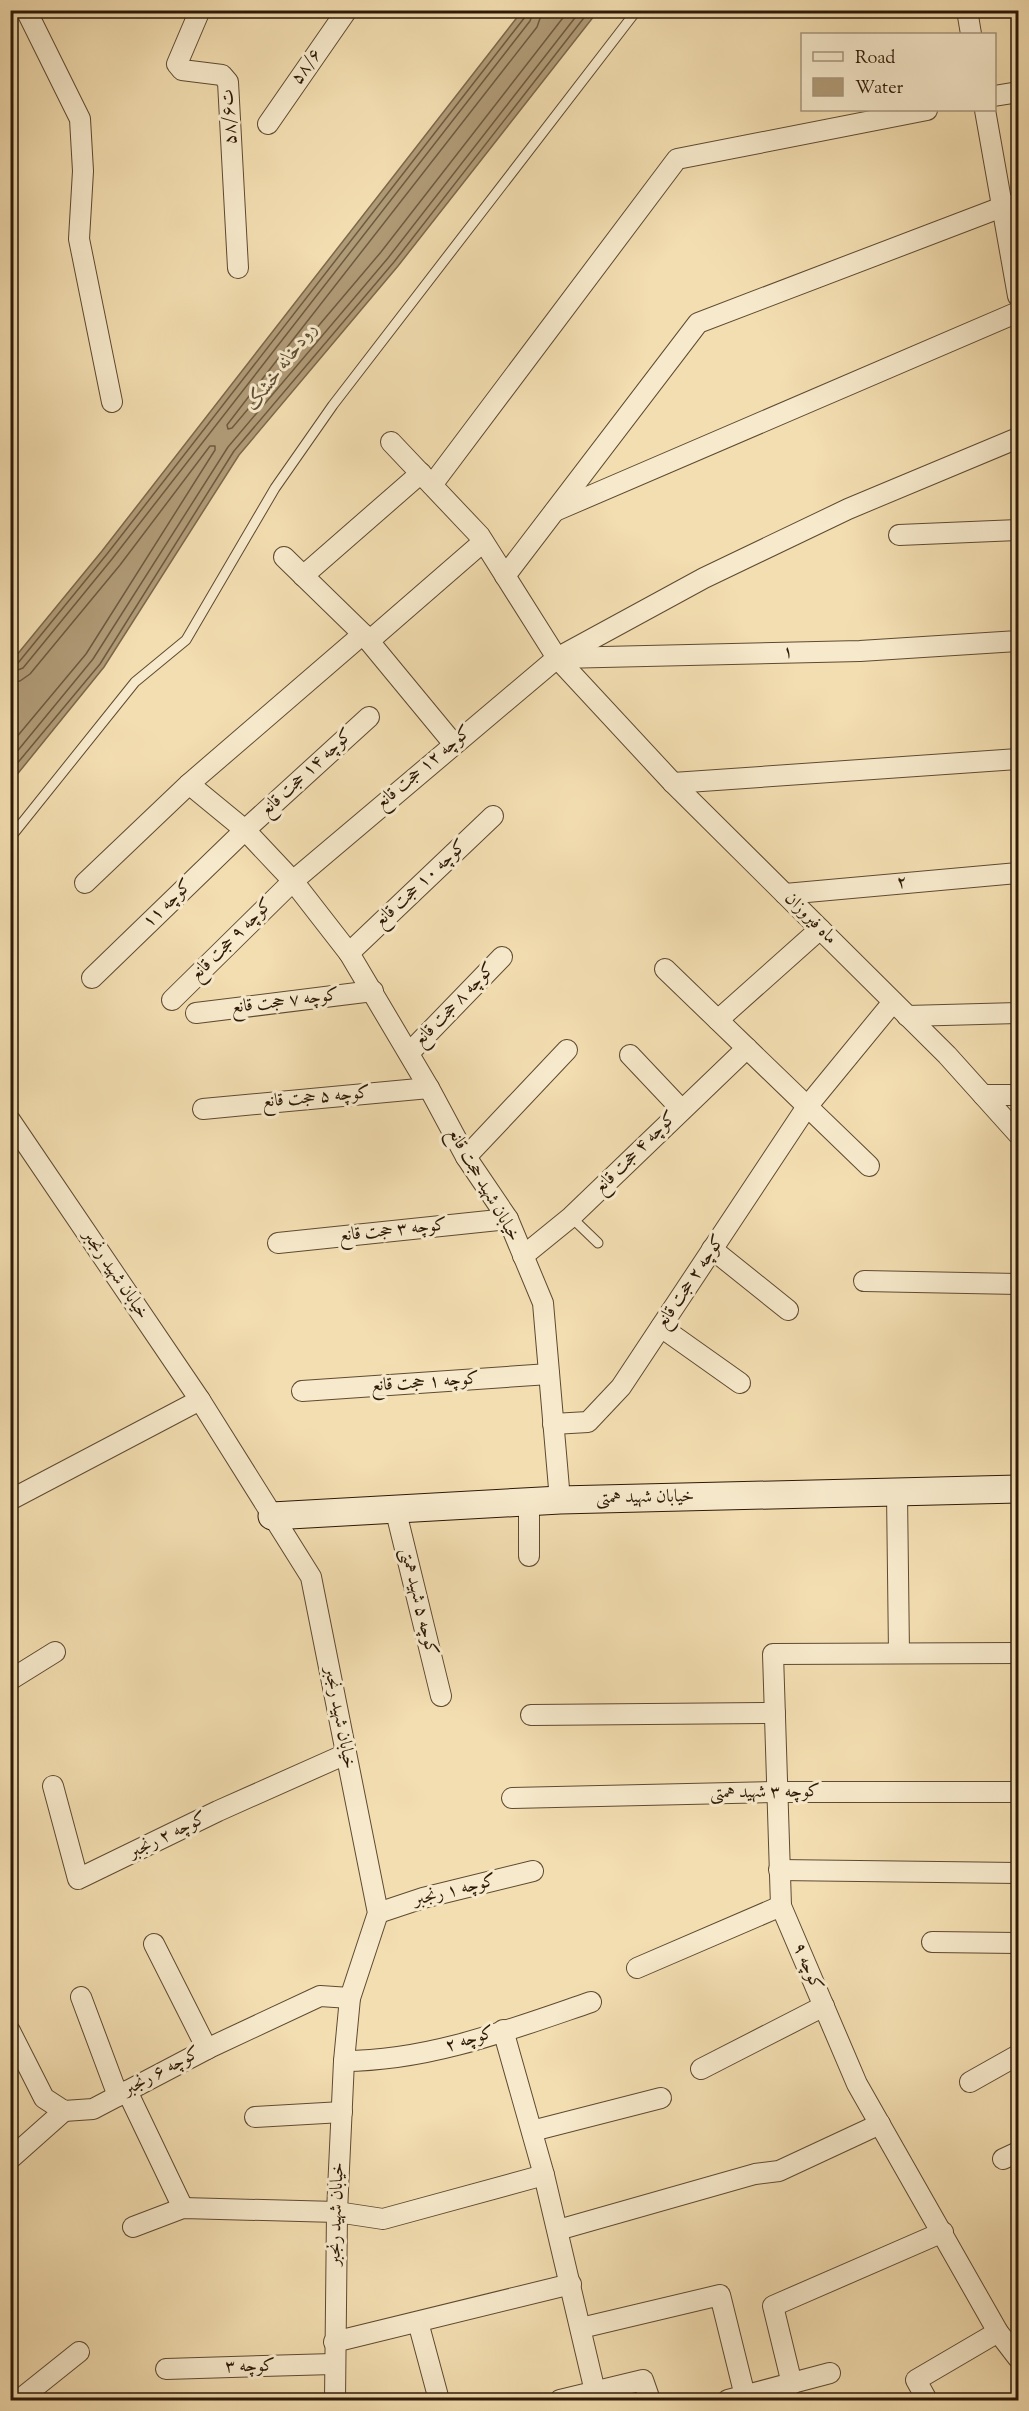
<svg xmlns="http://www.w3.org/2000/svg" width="1029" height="2411" viewBox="0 0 1029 2411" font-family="'Sorts Mill Goudy',Amiri,serif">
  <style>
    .water { fill: #b09b77; stroke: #7c674a; stroke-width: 1.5 }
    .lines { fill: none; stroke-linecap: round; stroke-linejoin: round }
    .shore { stroke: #6e5a3f; stroke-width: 1.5 }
    .lane-casing { stroke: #5e4a32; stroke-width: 11 }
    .street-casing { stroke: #5e4a32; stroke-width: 22 }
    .secondary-casing { stroke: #2d1907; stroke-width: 29 }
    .lane { stroke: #f7eacc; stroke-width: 9 }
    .street { stroke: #f7eacc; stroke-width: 20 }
    .secondary { stroke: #f7eacc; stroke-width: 27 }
    .labels { text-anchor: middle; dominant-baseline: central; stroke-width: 6; stroke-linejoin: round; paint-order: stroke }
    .street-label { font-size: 18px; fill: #2d1907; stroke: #f7eacc }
    .water-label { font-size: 20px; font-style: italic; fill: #614d34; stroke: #f7eacc }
  </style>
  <rect width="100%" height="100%" fill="#f3deb1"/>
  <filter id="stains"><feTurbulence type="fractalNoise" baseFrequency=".00333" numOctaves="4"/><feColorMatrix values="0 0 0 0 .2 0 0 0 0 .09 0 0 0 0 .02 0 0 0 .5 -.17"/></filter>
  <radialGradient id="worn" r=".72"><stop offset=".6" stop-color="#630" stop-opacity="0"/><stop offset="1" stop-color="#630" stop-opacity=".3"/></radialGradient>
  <polygon class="water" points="522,11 598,11 398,266 239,455 104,667 11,782 11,662 102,551"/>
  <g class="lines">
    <g class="shore">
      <polyline points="543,10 537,27 256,387 227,425 228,429 232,428 381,252 569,10"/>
      <polyline points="10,665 18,663 107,554 525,17 526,10"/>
      <polyline points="10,673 23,668 112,559 530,21 534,10"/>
      <polyline points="10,682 20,681 30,674 120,565 210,446 215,446 215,450 86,654 10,745"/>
      <polyline points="10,760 93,659 228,447 388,258 581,10"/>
      <polyline points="10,772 100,664 234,451 394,262 590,10"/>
    </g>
    <defs>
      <g id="lane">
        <polyline points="10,838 135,682 186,640 275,488 333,405 637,10"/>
        <polyline points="571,1217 598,1243"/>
      </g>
      <g id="street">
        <polyline points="26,10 80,119 83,171 79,239 112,402"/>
        <polyline points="200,10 177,64 182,70 222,75 228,82 238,268"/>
        <polyline points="967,10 971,34"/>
        <polyline points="994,96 1018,92"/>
        <polyline points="985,110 1018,296"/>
        <polyline points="268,124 347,10"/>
        <polyline points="391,442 480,536 557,658 673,783 947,1055 1018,1134"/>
        <polyline points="432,485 677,159 927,110"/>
        <polyline points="555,511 1018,312"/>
        <polyline points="899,535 1018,530"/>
        <polyline points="284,557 363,634 453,743"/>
        <polyline points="303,576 421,473"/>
        <polyline points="505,576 698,323 1002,207 1018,204"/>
        <polyline points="369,641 483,542"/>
        <polyline points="560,658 860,651 1018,641"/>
        <polyline points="673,783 1018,759"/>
        <polyline points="189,784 245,830 293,881 349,953 429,1088 466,1157 508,1219 543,1303 560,1500"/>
        <polyline points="85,883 189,784 363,634"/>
        <polyline points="785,894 1018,873"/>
        <polyline points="349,953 493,816"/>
        <polyline points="665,969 869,1166"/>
        <polyline points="92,978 245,830 369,717"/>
        <polyline points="172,1000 293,881 557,658 704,578 848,509 1018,438"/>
        <polyline points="196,1013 373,991"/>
        <polyline points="907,1016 1018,1013"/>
        <polyline points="718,1020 820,929"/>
        <polyline points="409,1053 502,957"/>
        <polyline points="630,1055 681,1109"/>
        <polyline points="983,1095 1018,1095"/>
        <polyline points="203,1109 429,1088"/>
        <polyline points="10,1120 200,1400 311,1577 378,1913 350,1998 344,2061 337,2212 335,2400"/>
        <polyline points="466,1157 567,1050"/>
        <polyline points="278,1243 508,1219"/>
        <polyline points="712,1249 788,1310"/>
        <polyline points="523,1256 571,1217 747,1048"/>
        <polyline points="864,1281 1018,1284"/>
        <polyline points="661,1327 740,1383"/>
        <polyline points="302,1391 549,1374"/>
        <polyline points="553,1424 588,1422 621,1387 806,1108 893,1002"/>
        <polyline points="897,1493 899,1653"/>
        <polyline points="10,1500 200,1400"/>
        <polyline points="395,1508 441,1696"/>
        <polyline points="529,1556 529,1502"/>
        <polyline points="1018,1653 773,1654 781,1906 857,2084 998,2332 1018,2358"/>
        <polyline points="10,1680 55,1652"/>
        <polyline points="531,1715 775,1713"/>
        <polyline points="53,1786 78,1879 218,1811 346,1754"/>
        <polyline points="512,1798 777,1792 1018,1792"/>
        <polyline points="779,1870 1018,1873"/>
        <polyline points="378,1913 423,1898 533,1871"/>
        <polyline points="932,1942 1018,1943"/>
        <polyline points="154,1944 207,2049"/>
        <polyline points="637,1968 781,1906"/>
        <polyline points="81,1997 118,2096"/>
        <polyline points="503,2030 544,2175 597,2400"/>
        <polyline points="10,2031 44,2098 64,2111 93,2109 211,2047 320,1996 350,1998"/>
        <path d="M 344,2061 C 429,2061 512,2029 591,2002"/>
        <polyline points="701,2069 824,2006"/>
        <polyline points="970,2082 1018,2055"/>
        <polyline points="127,2091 183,2208"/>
        <polyline points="255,2117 342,2112"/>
        <polyline points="532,2131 661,2098"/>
        <polyline points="10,2159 64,2111"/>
        <polyline points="1003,2159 1018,2152"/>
        <polyline points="133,2227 183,2208 337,2212 383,2219 544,2175"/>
        <polyline points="558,2230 755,2174 779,2171 880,2124"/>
        <polyline points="418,2322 439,2400"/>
        <polyline points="581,2328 720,2295 745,2396"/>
        <polyline points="334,2342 571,2284"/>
        <polyline points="166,2369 333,2364"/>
        <polyline points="792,2384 773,2306 943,2232"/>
        <polyline points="19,2400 79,2352"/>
        <polyline points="560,2400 643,2380 650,2400"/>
        <polyline points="728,2400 830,2373"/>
        <polyline points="927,2400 916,2380 998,2332"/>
      </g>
      <polyline id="secondary" points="272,1516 560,1500 1018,1489"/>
    </defs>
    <use href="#lane" class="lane-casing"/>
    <use href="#street" class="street-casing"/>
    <use href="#secondary" class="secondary-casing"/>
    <use href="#lane" class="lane"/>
    <use href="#street" class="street"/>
    <use href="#secondary" class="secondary"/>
  </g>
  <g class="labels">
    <g class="street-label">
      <text transform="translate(307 67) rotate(-55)">۵۸/۶</text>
      <text transform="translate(230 117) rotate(-94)">۵۸/۶ت</text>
      <text transform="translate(788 653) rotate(-1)">۱</text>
      <text transform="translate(424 768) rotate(-40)">کوچه ۱۲ حجت قانع</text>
      <text transform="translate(307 773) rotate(-43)">کوچه ۱۴ حجت قانع</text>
      <text transform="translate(902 883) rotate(-5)">۲</text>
      <text transform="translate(421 884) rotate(-43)">کوچه ۱۰ حجت قانع</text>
      <text transform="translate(168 904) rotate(-44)">کوچه ۱۱</text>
      <text transform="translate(810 919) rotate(45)">ماه فیروزان</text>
      <text transform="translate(232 940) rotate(-45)">کوچه ۹ حجت قانع</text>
      <text transform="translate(285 1002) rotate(-7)">کوچه ۷ حجت قانع</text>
      <text transform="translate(455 1005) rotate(-46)">کوچه ۸ حجت قانع</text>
      <text transform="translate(316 1098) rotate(-5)">کوچه ۵ حجت قانع</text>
      <text transform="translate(636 1153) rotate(-45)">کوچه ۴ حجت قانع</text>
      <text transform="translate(483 1185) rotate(60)">خیابان شهید حجت قانع</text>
      <text transform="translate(393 1231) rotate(-6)">کوچه ۳ حجت قانع</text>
      <text transform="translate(115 1275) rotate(56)">خیابان شهید رنجبر</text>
      <text transform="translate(691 1282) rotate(-56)">کوچه ۲ حجت قانع</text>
      <text transform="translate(425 1383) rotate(-4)">کوچه ۱ حجت قانع</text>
      <text transform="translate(645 1498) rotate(-1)">خیابان شهید همتی</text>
      <text transform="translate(418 1602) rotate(76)">کوچه ۵ شهید همتی</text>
      <text transform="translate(339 1718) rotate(79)">خیابان شهید رنجبر</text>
      <text transform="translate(765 1793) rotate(-1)">کوچه ۳ شهید همتی</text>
      <text transform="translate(168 1836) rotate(-26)">کوچه ۲ رنجبر</text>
      <text transform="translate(455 1891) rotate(-14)">کوچه ۱ رنجبر</text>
      <text transform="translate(807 1967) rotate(67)">کوچه ۹</text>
      <text transform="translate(470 2040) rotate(-17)">کوچه ۲</text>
      <text transform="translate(162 2072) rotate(-28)">کوچه ۶ رنجبر</text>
      <text transform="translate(337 2214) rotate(-88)">خیابان شهید رنجبر</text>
      <text transform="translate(250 2367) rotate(-1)">کوچه ۳</text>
    </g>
    <g class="water-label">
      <text transform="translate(282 367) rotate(-53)">رودخانه خشک</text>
    </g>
  </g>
  <rect width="1029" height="2411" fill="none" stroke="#f3deb1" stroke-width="36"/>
  <rect x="12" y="12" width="1005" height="2387" fill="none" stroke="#2d1907" stroke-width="3"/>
  <rect x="18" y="18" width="993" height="2375" fill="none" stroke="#2d1907" stroke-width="1.5"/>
  <rect x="801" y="33" width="195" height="78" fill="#f7eacc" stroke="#a6967d" stroke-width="1.5"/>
  <rect x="813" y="52" width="30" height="9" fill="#f7eacc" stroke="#a6967d" stroke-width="1.5"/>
  <text x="855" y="63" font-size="18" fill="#2d1907">Road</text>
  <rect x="813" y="78" width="30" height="18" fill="#b09b77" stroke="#a6967d" stroke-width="1.5"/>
  <text x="855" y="93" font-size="18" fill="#2d1907">Water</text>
  <rect width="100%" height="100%" filter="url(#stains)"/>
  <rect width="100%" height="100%" fill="url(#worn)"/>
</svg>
